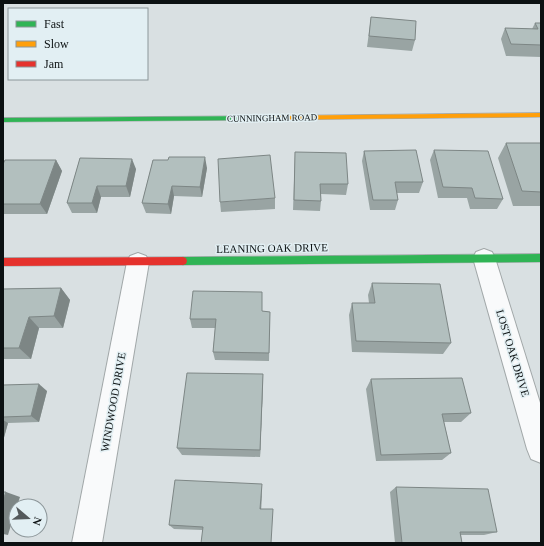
<svg xmlns="http://www.w3.org/2000/svg" width="544" height="546" viewBox="0 0 544 546" font-family="'Times New Roman',serif">
  <style>
    .lines { fill: none; stroke-linecap: round; stroke-linejoin: round }
    .street-casing { stroke: #a1a7a8; stroke-width: 2 }
    .fast-casing { stroke: #a1a7a8; stroke-width: 1 }
    .slow-casing { stroke: #a1a7a8; stroke-width: 1 }
    .jam-casing { stroke: #a1a7a8; stroke-width: 1 }
    .street { fill: #f9fafb; fill-rule: evenodd }
    .fast { fill: #30b455; fill-rule: evenodd }
    .slow { fill: #ff9f0a; fill-rule: evenodd }
    .jam { fill: #e5322d; fill-rule: evenodd }
    .wall { fill: #99a4a3 }
    .shaded-wall { fill: #7d8685 }
    .building { fill: #b2bfbe; stroke: #7d8685 }
    .labels { text-anchor: middle; dominant-baseline: central; stroke-width: 3; stroke-linejoin: round; paint-order: stroke }
    .far-street-label { font-size: 9px; fill: #0c1112; stroke: #e2eff3 }
    .street-label { font-size: 11px; fill: #0c1112; stroke: #e2eff3 }
  </style>
  <rect width="100%" height="100%" fill="#d9e0e2"/>
  <g class="lines">
    <defs>
      <g id="street">
        <polygon points="484,249 492,252 495,258 541,406 541,463 531,459 527,449 473,258 476,252"/>
        <polygon points="138,253 146,256 149,262 102,543 72,543 127,262 130,256"/>
      </g>
      <g id="fast">
        <polygon points="257,116 261,118 260,120 3,122 3,118"/>
        <polygon points="541,254 541,262 183,265 180,264 179,261 180,258 183,257"/>
      </g>
      <polygon id="slow" points="541,113 541,117 257,120 253,118 257,116"/>
      <polygon id="jam" points="183,257 186,258 187,261 186,264 183,265 3,266 3,258"/>
    </defs>
    <use href="#street" class="street-casing"/>
    <use href="#fast" class="fast-casing"/>
    <use href="#slow" class="slow-casing"/>
    <use href="#jam" class="jam-casing"/>
    <use href="#street" class="street"/>
    <use href="#fast" class="fast"/>
    <use href="#slow" class="slow"/>
    <use href="#jam" class="jam"/>
  </g>
  <g class="wall">
    <polygon points="371,17 415,40 412,51 367,47"/>
    <polygon points="535,23 541,23 541,57 506,56 501,39 505,28 532,29"/>
    <polygon points="506,143 541,143 541,206 513,206 498,158"/>
    <polygon points="434,150 503,199 497,209 470,209 467,198 438,198 430,160"/>
    <polygon points="364,151 423,182 419,193 397,193 398,200 395,210 370,210 362,161"/>
    <polygon points="295,152 348,184 346,195 321,194 321,201 320,211 293,210"/>
    <polygon points="80,158 136,169 130,197 101,197 97,213 72,213 67,203"/>
    <polygon points="56,160 62,171 47,214 3,214 3,164"/>
    <polygon points="153,160 207,168 202,197 174,196 171,214 146,213 142,203"/>
    <polygon points="275,198 275,209 221,212 220,202"/>
    <polygon points="372,283 451,343 443,354 352,352 349,315 352,303 369,303 368,295"/>
    <polygon points="61,288 70,300 63,328 39,328 31,359 3,359 3,289"/>
    <polygon points="262,301 262,311 270,312 269,361 215,360 213,352 215,328 192,328 190,319"/>
    <polygon points="263,374 263,384 260,457 182,455 177,448"/>
    <polygon points="371,379 471,413 461,422 444,422 451,453 442,460 376,461 366,389"/>
    <polygon points="3,385 47,391 39,422 8,423 3,441"/>
    <polygon points="396,487 497,532 484,535 461,535 462,543 395,543 390,492"/>
    <polygon points="262,489 202,530 174,529 169,525"/>
  </g>
  <g class="shaded-wall">
    <polygon points="205,157 207,168 202,197 200,187"/>
    <polygon points="132,159 136,169 130,197 126,186"/>
    <polygon points="56,160 62,171 47,214 40,204"/>
    <polygon points="97,186 101,197 97,213 92,203"/>
    <polygon points="172,186 174,196 171,214 168,204"/>
    <polygon points="61,288 70,300 63,328 54,316"/>
    <polygon points="29,317 39,328 31,359 19,348"/>
    <polygon points="263,374 263,384 260,457 260,450"/>
    <polygon points="39,384 47,391 39,422 31,416"/>
    <polygon points="3,420 8,423 3,441"/>
    <polygon points="262,484 262,489 261,513 260,509"/>
    <polygon points="6,492 20,497 17,506 16,506 16,508 8,535 3,534 3,500"/>
  </g>
  <g class="building">
    <polygon points="371,17 416,21 415,40 369,36"/>
    <polygon points="535,23 541,23 541,45 511,44 505,28 538,29"/>
    <polygon points="506,143 541,143 541,192 522,191"/>
    <polygon points="416,150 423,182 395,182 398,200 373,200 364,151"/>
    <polygon points="434,150 488,151 503,199 475,198 472,188 443,187"/>
    <polygon points="295,152 346,153 348,184 320,184 321,201 294,200"/>
    <polygon points="270,155 275,198 220,202 218,159"/>
    <polygon points="169,157 205,157 200,187 172,186 168,204 142,203 153,160 168,160"/>
    <polygon points="80,158 132,159 126,186 97,186 92,203 67,203"/>
    <polygon points="5,160 56,160 40,204 3,204 3,164"/>
    <polygon points="372,283 440,284 451,343 356,341 352,303 375,303"/>
    <polygon points="61,288 54,316 29,317 19,348 3,348 3,289"/>
    <polygon points="193,291 262,292 262,311 270,312 269,353 213,352 216,319 190,319"/>
    <polygon points="187,373 263,374 260,450 177,448"/>
    <polygon points="462,378 471,413 442,414 451,453 381,455 371,379"/>
    <polygon points="39,384 31,416 3,417 3,385"/>
    <polygon points="175,480 262,484 260,509 273,509 271,543 201,543 203,527 169,525"/>
    <polygon points="396,487 488,489 497,532 460,532 462,543 402,543"/>
    <polygon points="3,492 6,492 3,500"/>
  </g>
  <g class="labels">
    <g class="far-street-label">
      <text transform="translate(272 118) rotate(-1)">CUNNINGHAM ROAD</text>
    </g>
    <g class="street-label">
      <text transform="translate(272 248) rotate(-1)">LEANING OAK DRIVE</text>
      <text transform="translate(513 353) rotate(73)">LOST OAK DRIVE</text>
      <text transform="translate(113 402) rotate(-80)">WINDWOOD DRIVE</text>
    </g>
  </g>
  <rect width="544" height="546" fill="none" stroke="#0c1112" stroke-width="8"/>
  <rect x="8" y="8" width="140" height="72" fill="#e2eff3" stroke="#8c9699"/>
  <rect x="16" y="21" width="20" height="6" fill="#30b455" stroke="#8c9699"/>
  <text x="44" y="28" font-size="12" fill="#0c1112">Fast</text>
  <rect x="16" y="41" width="20" height="6" fill="#ff9f0a" stroke="#8c9699"/>
  <text x="44" y="48" font-size="12" fill="#0c1112">Slow</text>
  <rect x="16" y="61" width="20" height="6" fill="#e5322d" stroke="#8c9699"/>
  <text x="44" y="68" font-size="12" fill="#0c1112">Jam</text>
  <g transform="translate(28 518) rotate(109)"><circle r="19" fill="#e2eff3" stroke="#8c9699"/>
  <path d="M0-3L7 15L0 10L-7 15Z" fill="#54595b"/>
  <text y="-6" font-size="11" font-weight="bold" text-anchor="middle" fill="#0c1112">N</text>
  </g>
</svg>
